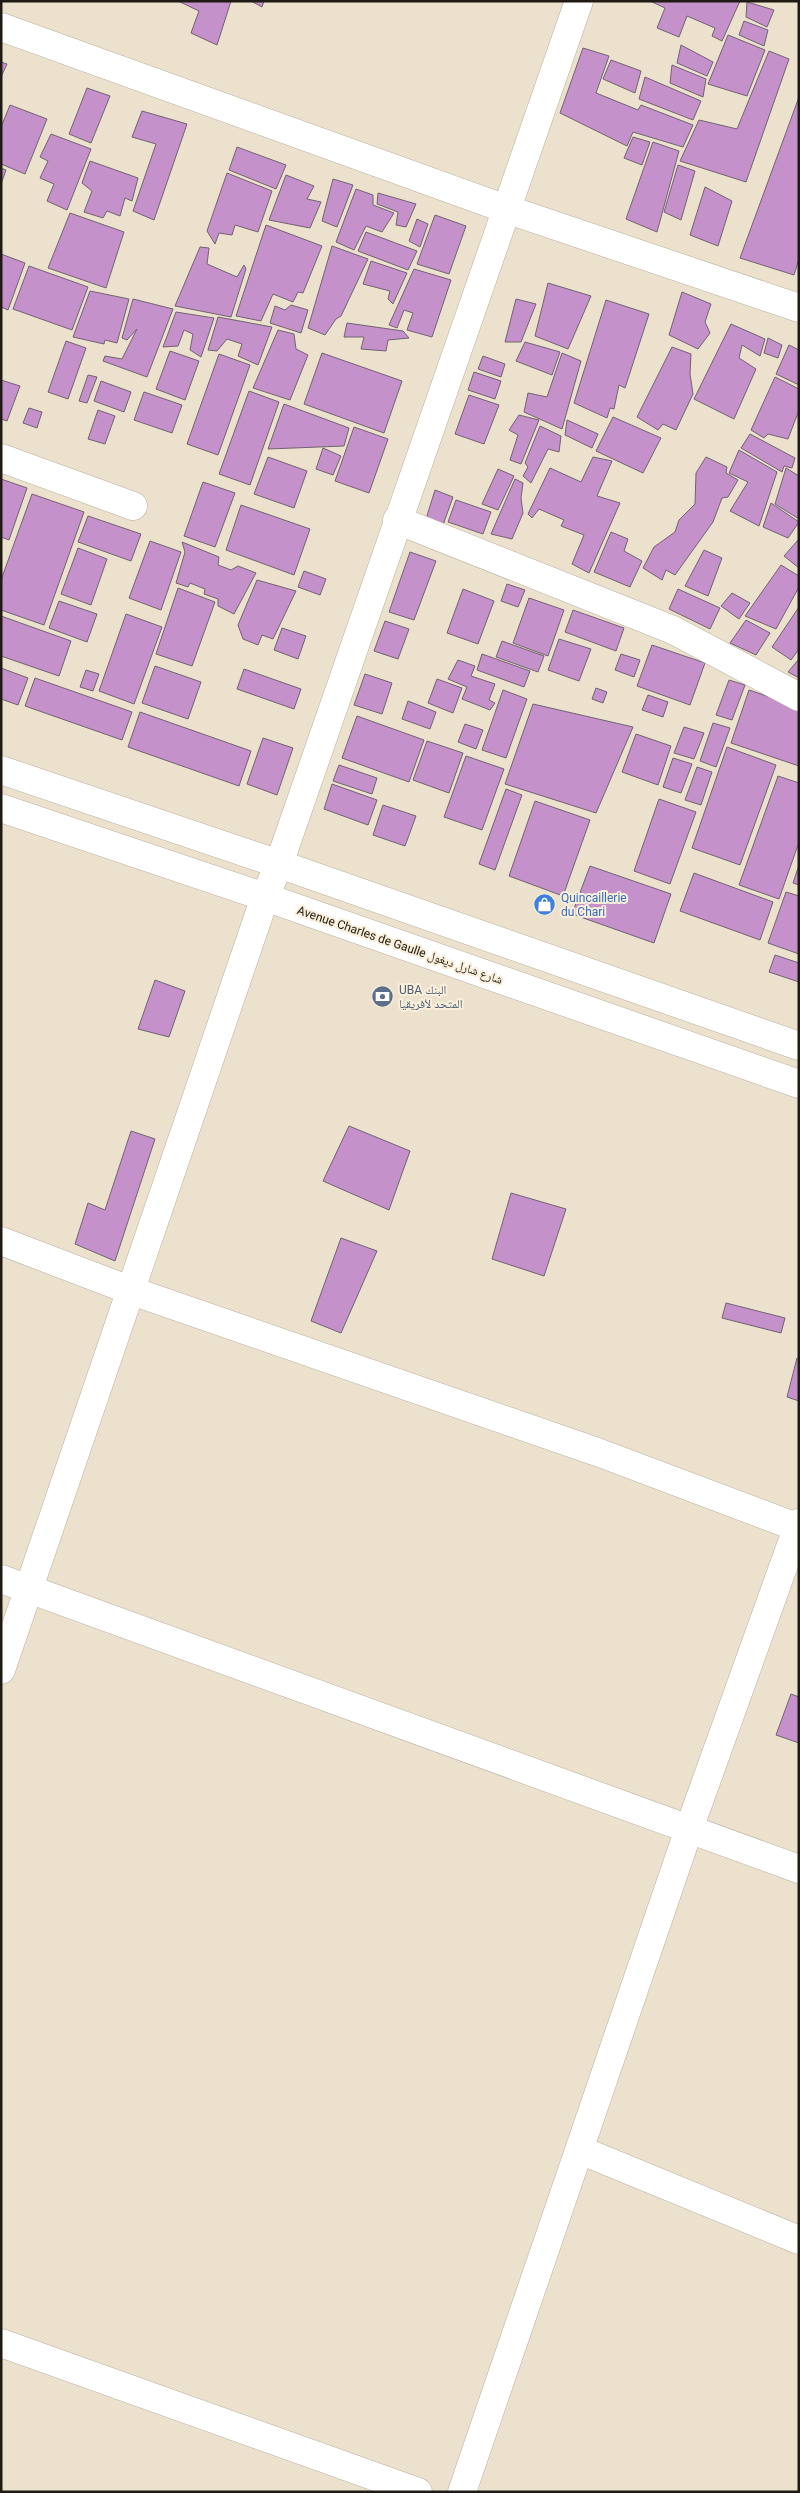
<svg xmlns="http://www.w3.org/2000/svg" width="800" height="2493" viewBox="0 0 800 2493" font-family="Roboto,'Noto Naskh Arabic',sans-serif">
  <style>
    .building { fill: #c591ca; stroke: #706271 }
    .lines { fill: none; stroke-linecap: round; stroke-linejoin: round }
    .minor-casing { stroke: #b9af9c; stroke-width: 29 }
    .primary-casing { stroke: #b9af9c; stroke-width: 29 }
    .minor { stroke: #fff; stroke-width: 28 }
    .primary { stroke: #fff; stroke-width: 28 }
    .labels { text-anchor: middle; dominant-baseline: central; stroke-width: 4; stroke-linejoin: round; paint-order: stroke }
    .shop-label { font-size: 12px; fill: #366cbe; stroke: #f9efda; text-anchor: start }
    .street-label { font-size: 12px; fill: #1f1b14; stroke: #f9efda }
    .service-label { font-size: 12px; fill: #4e5e75; stroke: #f9efda; text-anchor: start }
  </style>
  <rect width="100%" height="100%" fill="#ece1cd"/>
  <g class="building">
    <polygon points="178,1 231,1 217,45 191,33 199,11"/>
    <polygon points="251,1 264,1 262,7"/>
    <polygon points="650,1 740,1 722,41 712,36 715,28 687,16 679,37 657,28 665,8"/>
    <polygon points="747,2 774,10 767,27 746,17"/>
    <polygon points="744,21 768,30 764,46 739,35"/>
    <polygon points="728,35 765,50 747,96 708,84"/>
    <polygon points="681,45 713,62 707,76 677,63"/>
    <polygon points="583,48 609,56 596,93 638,110 641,105 693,125 683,147 633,132 627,146 560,113"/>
    <polygon points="769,51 789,59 746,182 680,161 699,120 737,129"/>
    <polygon points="611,60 641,71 635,93 603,79"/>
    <polygon points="1,62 7,64 1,77"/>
    <polygon points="672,65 706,79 703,97 670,83"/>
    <polygon points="645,77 701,101 693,120 639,99"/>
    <polygon points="87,88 110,96 91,143 69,134"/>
    <polygon points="799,97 799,259 794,275 740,258"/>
    <polygon points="10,105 47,119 25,174 1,164 1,127"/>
    <polygon points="142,111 187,124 154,220 133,211 156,144 132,137"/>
    <polygon points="51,134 91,149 67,210 47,201 54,184 40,178 48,161 40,157"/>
    <polygon points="633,137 650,142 642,165 624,158"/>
    <polygon points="653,142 679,151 657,232 626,219"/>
    <polygon points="237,147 286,165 276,189 229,170"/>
    <polygon points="90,161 138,178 132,201 125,198 120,216 107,211 103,218 84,212 92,191 82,183"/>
    <polygon points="678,165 695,171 681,220 664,212"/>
    <polygon points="1,168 6,170 1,184"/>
    <polygon points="227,173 272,191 258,232 235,225 232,235 219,233 215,244 207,231"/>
    <polygon points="286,175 314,186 307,199 321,202 310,228 269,220"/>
    <polygon points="333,179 353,185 337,227 322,221"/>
    <polygon points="705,187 732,201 718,246 690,235"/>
    <polygon points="356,189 373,195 373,205 394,213 382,232 366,226 354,250 336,242"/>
    <polygon points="378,193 416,204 406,227 396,225 398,212 377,204"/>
    <polygon points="70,213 124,232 106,288 48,268"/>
    <polygon points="435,215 466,226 449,274 417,264"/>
    <polygon points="417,219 428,224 420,247 409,241"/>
    <polygon points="266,225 322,246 303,293 298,292 293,302 273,294 261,321 236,316"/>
    <polygon points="366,232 417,251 408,270 358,251"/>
    <polygon points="332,246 368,259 341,316 336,319 325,335 308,328"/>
    <polygon points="200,247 209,248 207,264 237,277 244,265 246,269 231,317 175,306"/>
    <polygon points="1,254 25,263 8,310 1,307"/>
    <polygon points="371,261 407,273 393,304 388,299 390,291 363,284"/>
    <polygon points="29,266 88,287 72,330 13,309"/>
    <polygon points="414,269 451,280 432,337 407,330 413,313 404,310 397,328 389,325"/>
    <polygon points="548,283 591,296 568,349 535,336"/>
    <polygon points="90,291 129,299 117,343 105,340 104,344 73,337"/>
    <polygon points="682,292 711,304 705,322 710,333 698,349 669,335"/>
    <polygon points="133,299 173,309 147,377 103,361 105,356 122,359 137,329 127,340 122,338"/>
    <polygon points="516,299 536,304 521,342 505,342"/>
    <polygon points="606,300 649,314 625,388 619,385 614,409 610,408 607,418 574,403"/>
    <polygon points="291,305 308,310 301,333 270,323 275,306 285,310"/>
    <polygon points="176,312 214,318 201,357 190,350 193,334 184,330 178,346 163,347"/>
    <polygon points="218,317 272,327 258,365 238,356 242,344 227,339 217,351 208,350"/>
    <polygon points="347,323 403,331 409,338 388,340 386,351 361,349 364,337 344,337"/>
    <polygon points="731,324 765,339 760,356 742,345 739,358 756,369 734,419 694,399"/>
    <polygon points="278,330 294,334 296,349 308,355 290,400 253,388"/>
    <polygon points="768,338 782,345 778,358 764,353"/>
    <polygon points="66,341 86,348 68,399 48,392"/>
    <polygon points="525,342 560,352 552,375 516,361"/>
    <polygon points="789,345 799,350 799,385 776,374"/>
    <polygon points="672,347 691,354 690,374 693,394 676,430 663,424 658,430 637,417"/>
    <polygon points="170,351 199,361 185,400 156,389"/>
    <polygon points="322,353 402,381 384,433 304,404"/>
    <polygon points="562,353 581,361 562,429 524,412 528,393 547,397"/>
    <polygon points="219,354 250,365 218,455 187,444"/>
    <polygon points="483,356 505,364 501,377 478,369"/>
    <polygon points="474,372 501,381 495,399 468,390"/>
    <polygon points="88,375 97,377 87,403 79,401"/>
    <polygon points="775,377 799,389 799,410 788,439 768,434 764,438 751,430"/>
    <polygon points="1,380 20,386 7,421 1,419"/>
    <polygon points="101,381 131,392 124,412 94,401"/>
    <polygon points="249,391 279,402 250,485 219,474"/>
    <polygon points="144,392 182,405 172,433 134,420"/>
    <polygon points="469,395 499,405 484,444 455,434"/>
    <polygon points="284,404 349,428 344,446 268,449"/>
    <polygon points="29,408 42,412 37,428 23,423"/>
    <polygon points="98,410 115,416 105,444 88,439"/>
    <polygon points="519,415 539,420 521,464 510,460 518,435 509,430"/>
    <polygon points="613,417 661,438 643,473 596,451"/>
    <polygon points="567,420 598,434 592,448 565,435"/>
    <polygon points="540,426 561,436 559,452 548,449 531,483 523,476 528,467 525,463"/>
    <polygon points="354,427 388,439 369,493 335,481"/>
    <polygon points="750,434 795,458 792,468 784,466 782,472 741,448"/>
    <polygon points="323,448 341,456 333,475 316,469"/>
    <polygon points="739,450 777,472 759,526 730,511 748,482 729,473"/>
    <polygon points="268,457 307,471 294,508 254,494"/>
    <polygon points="593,457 612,461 597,496 620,503 589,573 572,564 584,535 561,526 564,520 539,509 532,518 528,514 550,468 581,482"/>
    <polygon points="706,457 727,467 726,473 738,480 728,497 722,498 713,522 675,575 666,570 662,580 643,568 654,547 675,532 679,520 695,504 696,473"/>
    <polygon points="786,468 799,476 799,519 775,504"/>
    <polygon points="498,469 514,476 498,510 482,504"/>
    <polygon points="1,479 27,488 9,540 1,537"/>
    <polygon points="515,479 523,483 521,498 523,513 512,539 491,534"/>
    <polygon points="203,482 235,493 215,547 184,536"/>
    <polygon points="435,490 453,497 443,525 426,519"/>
    <polygon points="32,494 84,512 44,625 1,610 1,580"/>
    <polygon points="456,500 491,512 483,534 448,522"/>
    <polygon points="771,503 799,522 788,538 763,527"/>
    <polygon points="241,505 310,529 294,575 226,550"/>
    <polygon points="88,516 141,534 131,561 78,542"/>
    <polygon points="611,532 628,539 624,551 642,561 630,587 594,572"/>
    <polygon points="799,539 799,568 784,556"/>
    <polygon points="150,541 181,552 161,610 129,598"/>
    <polygon points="182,542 219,557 218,565 231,570 238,566 256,573 234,614 218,606 218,599 204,594 205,589 190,583 188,587 176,583 185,552"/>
    <polygon points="78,548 107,559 91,605 61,594"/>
    <polygon points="704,550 722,558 708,596 685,586"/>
    <polygon points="410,552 436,561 414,620 389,612"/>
    <polygon points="781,565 799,576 799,587 776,629 745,616"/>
    <polygon points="304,571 326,579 320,595 298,587"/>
    <polygon points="257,580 296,591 273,639 262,635 258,645 243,639 238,625"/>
    <polygon points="507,584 525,590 518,607 501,601"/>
    <polygon points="178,588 215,602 192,666 156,654"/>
    <polygon points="463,589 494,601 478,644 447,633"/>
    <polygon points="678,589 720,608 710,629 669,609"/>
    <polygon points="732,593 750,603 739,619 721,606"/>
    <polygon points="529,598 564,610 548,656 513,643"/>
    <polygon points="59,601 97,614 87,642 49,628"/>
    <polygon points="799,607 799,649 791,660 772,647"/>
    <polygon points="573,610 624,628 616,651 565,632"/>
    <polygon points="126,614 162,627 134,704 99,691"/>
    <polygon points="1,616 71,641 59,676 1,656"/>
    <polygon points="746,620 770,633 756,655 730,643"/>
    <polygon points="385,621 409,629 398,659 374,651"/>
    <polygon points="282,628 306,636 298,659 274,650"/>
    <polygon points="559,639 591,649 579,681 548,670"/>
    <polygon points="502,641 544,656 538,672 496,657"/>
    <polygon points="652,645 705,663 690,705 637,686"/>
    <polygon points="482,654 530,671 524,687 477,670"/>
    <polygon points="621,654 640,660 634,677 615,670"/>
    <polygon points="799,659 799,678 788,672"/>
    <polygon points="458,660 475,666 471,676 495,684 489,700 495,703 490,710 462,699 467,687 448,679"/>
    <polygon points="155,666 201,682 188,719 142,703"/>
    <polygon points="1,668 28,678 18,705 1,699"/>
    <polygon points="244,669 301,689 294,709 237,689"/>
    <polygon points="86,670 99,674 93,691 80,687"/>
    <polygon points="365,674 392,683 382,714 354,705"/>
    <polygon points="35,678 132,712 122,740 25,706"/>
    <polygon points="437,679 462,688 453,713 428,703"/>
    <polygon points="729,680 745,685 732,720 716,715"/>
    <polygon points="596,688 607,692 603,703 592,699"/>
    <polygon points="503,690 527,699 506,758 482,750"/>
    <polygon points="749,690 799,707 799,766 731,743"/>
    <polygon points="648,695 668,702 663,717 642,710"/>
    <polygon points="408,701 436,712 430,729 402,719"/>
    <polygon points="533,704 633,727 596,813 505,784"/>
    <polygon points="140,712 251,751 239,786 128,747"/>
    <polygon points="357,716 424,740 409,782 342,758"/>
    <polygon points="713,723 730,728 716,767 700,761"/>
    <polygon points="465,724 483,730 476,749 458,742"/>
    <polygon points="684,727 704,733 694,759 674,753"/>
    <polygon points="636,734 671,746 658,785 622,772"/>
    <polygon points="263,738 293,748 277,795 247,784"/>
    <polygon points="427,741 463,753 449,793 413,780"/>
    <polygon points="727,747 776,765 740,865 692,848"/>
    <polygon points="466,756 504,769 482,830 444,817"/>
    <polygon points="673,758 692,764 681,793 663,787"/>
    <polygon points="339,765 377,778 372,794 333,781"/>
    <polygon points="697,767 712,772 701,805 685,800"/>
    <polygon points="778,776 799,783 799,842 779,899 739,885"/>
    <polygon points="332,784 377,800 368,825 324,809"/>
    <polygon points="506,789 522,795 495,870 479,864"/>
    <polygon points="659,799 696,812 670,884 634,871"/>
    <polygon points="535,801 590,820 563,896 509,876"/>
    <polygon points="383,805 416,816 405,846 373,835"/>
    <polygon points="799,865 799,885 793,883"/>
    <polygon points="590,866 671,894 654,943 572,914"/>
    <polygon points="694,873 773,902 760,940 680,911"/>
    <polygon points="786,892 799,896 799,954 768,943"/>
    <polygon points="775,955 799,963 799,982 769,972"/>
    <polygon points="155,980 185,991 169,1037 138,1029"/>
    <polygon points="349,1126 410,1151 389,1210 323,1181"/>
    <polygon points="131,1131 155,1139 115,1261 75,1244 88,1203 105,1210"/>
    <polygon points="511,1193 566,1209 544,1276 492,1259"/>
    <polygon points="341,1238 377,1251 341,1333 311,1321"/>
    <polygon points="726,1303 785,1318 781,1333 722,1318"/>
    <polygon points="797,1358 799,1359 799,1401 787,1397"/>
    <polygon points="791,1694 799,1697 799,1743 776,1735"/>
  </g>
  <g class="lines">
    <defs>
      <g id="minor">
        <polyline points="1,27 506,209 799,308"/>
        <polyline points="1,458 133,506"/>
        <polyline points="397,520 673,630 799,697"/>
        <polyline points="1,1241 132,1291 600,1453 799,1528"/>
        <polyline points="1,1579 799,1869"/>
        <polyline points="1,1670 265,897 279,864 579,1"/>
        <polyline points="580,2150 799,2240"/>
        <polyline points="1,2343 418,2492"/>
        <polyline points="462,2492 689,1829 799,1523"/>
      </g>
      <g id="primary">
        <polyline points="1,770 279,864 799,1046"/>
        <polyline points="1,808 265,897 799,1084"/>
      </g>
    </defs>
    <use href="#minor" class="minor-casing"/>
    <use href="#primary" class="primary-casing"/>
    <use href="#minor" class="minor"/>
    <use href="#primary" class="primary"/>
  </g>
  <defs>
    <symbol id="shop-disc" viewBox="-11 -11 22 22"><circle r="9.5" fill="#3f7fe0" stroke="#f9efda"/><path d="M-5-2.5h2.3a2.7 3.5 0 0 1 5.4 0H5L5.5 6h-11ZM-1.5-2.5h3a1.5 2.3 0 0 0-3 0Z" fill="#fff"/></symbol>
    <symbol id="bank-disc" viewBox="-11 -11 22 22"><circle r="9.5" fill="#5c6f8a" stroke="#f9efda"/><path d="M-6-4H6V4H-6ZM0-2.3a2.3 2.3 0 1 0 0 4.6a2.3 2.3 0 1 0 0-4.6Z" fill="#fff"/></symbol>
  </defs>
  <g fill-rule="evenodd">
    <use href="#shop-disc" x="532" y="892" width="25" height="25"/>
    <use href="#bank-disc" x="370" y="984" width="25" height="25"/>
  </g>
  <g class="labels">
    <g class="shop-label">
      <text x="561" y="898">Quincaillerie<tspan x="561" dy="14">du Chari</tspan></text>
    </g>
    <g class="street-label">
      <text transform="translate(400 945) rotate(19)">Avenue Charles de Gaulle شارع شارل ديغول</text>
    </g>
    <g class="service-label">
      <text x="399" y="990">UBA البنك<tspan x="399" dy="14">المتحد لأفريقيا</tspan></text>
    </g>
  </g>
  <rect width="800" height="2493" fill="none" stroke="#1f1b14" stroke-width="5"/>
</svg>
